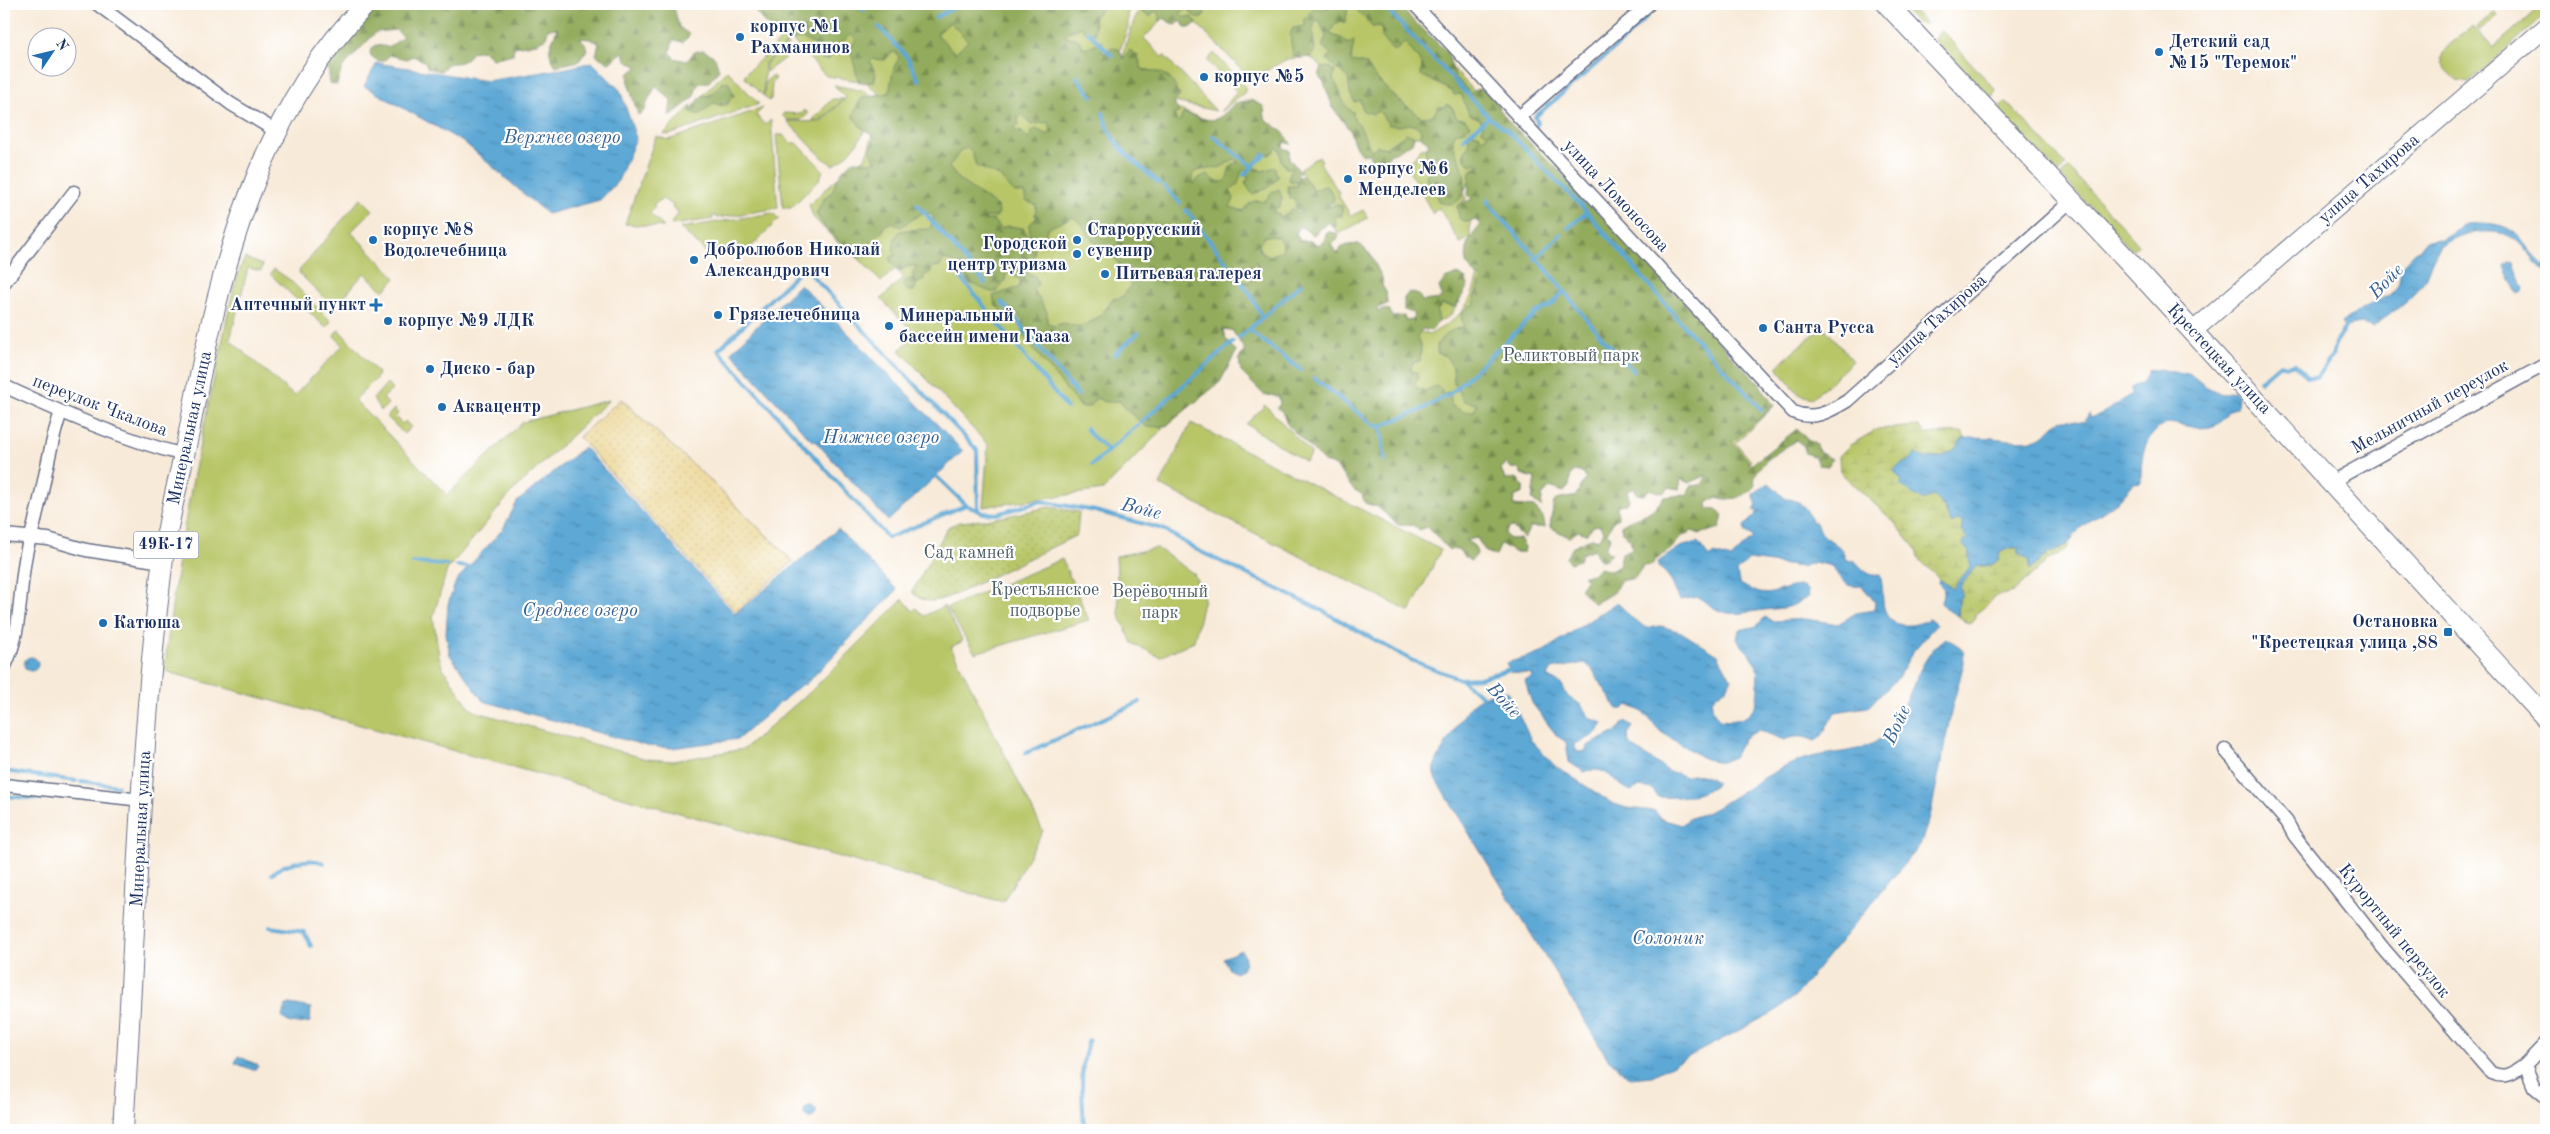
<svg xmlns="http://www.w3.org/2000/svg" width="2550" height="1134" viewBox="0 0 2550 1134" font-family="'Old Standard TT',serif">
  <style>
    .green { fill: #b8c668; stroke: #6a7a63; fill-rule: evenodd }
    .forest { fill: url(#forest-firs); stroke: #566d5d; fill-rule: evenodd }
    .wetland { fill: url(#wetland-marsh); stroke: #6a7a63 }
    .sand { fill: url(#sand-dots); stroke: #84847e }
    .garden { fill: url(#garden-dots); stroke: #6a7a63 }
    .water { fill: url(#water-ripples); stroke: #3c6c9a }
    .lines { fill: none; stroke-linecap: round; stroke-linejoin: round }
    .stream { stroke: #5da8d5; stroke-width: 4 }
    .street-casing { stroke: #687089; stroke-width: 15 }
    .secondary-casing { stroke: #687089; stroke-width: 20 }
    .primary-casing { stroke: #687089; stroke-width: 22 }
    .street { stroke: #fff; stroke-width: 12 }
    .secondary { stroke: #fff; stroke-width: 18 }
    .primary { stroke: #fff; stroke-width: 20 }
    .poi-dot { fill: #1f6fb2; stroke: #fff; stroke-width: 2 }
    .labels { text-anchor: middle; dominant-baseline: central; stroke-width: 4.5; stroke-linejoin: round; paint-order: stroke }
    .shield { fill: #fff; stroke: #5f6d8e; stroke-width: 1 }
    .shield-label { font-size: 16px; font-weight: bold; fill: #1b2f5e }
    .poi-label { font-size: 18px; font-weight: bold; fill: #1b2f5e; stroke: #fff; text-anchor: start }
    .street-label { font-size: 18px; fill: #1b2f5e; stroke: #fff }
    .park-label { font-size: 18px; fill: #4a5c61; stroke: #fff }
    .water-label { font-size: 19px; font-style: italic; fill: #355f8e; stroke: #fff }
  </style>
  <defs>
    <pattern id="forest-firs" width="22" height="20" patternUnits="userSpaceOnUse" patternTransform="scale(1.25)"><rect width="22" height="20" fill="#92ab5c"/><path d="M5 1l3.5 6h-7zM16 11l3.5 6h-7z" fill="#768c4f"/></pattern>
    <pattern id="wetland-marsh" width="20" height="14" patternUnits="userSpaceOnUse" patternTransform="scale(1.25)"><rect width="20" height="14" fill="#b8c668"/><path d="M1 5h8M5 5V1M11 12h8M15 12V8" fill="none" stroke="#9eaa5d"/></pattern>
    <pattern id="sand-dots" width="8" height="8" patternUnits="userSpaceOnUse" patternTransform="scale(1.25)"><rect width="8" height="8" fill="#eeda9e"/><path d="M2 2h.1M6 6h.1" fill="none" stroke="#ccbb8a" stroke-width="1.8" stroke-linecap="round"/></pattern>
    <pattern id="garden-dots" width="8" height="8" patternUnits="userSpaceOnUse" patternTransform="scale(1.25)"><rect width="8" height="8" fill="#b8c668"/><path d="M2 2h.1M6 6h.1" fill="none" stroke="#9eaa5d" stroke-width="1.8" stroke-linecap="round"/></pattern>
    <pattern id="water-ripples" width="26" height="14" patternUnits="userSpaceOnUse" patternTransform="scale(1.25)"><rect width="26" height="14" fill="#5da8d5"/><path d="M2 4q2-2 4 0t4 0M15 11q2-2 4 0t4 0" fill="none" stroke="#4c89b0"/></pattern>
  </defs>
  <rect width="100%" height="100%" fill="#fff"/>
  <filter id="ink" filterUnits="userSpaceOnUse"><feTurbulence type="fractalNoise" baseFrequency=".02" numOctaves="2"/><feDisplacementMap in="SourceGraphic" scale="10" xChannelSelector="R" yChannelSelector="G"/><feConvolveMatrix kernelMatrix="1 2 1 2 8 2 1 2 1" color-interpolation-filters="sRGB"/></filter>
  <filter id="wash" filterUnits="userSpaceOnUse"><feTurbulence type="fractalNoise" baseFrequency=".0096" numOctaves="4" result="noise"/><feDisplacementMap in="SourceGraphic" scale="20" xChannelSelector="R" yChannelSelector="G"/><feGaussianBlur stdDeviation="1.12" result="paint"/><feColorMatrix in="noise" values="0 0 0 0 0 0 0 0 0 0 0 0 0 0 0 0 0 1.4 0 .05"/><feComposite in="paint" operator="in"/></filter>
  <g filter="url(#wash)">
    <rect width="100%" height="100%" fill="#f8ead8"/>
    <g class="green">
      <path d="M 758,4 L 1392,4 L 1476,93 L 1588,202 L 1772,408 L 1736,443 L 1751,461 L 1631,543 L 1631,540 L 1622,532 L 1621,525 C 1641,512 1647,520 1664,497 L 1687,495 L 1691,486 L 1702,485 L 1707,475 L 1689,483 L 1681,479 L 1679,489 L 1670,487 L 1663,493 L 1650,489 L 1643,495 L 1637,494 L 1635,488 L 1627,491 L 1629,499 L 1626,504 L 1617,505 L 1618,518 L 1613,521 L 1607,533 L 1611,538 L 1605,547 L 1607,552 L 1612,553 L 1605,560 L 1599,560 L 1594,549 L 1581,554 L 1579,560 L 1570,563 L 1566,558 L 1574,546 L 1592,538 L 1598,540 L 1603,532 L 1600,525 L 1593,526 L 1586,534 L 1578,531 L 1569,537 L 1550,527 L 1554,502 L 1560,498 L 1575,497 L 1586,479 L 1584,473 L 1575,471 L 1571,474 L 1569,486 L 1564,492 L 1550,487 L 1542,496 L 1541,507 L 1532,500 L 1535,478 L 1521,474 L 1518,468 L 1511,468 L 1507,463 L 1501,469 L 1505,480 L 1517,478 L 1523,487 L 1523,493 L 1514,497 L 1513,505 L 1534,507 L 1543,517 L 1545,527 L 1530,527 L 1524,539 L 1513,527 L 1508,528 L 1505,534 L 1509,539 L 1520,539 L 1525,547 L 1524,552 L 1514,552 L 1501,544 L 1496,555 L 1486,552 L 1477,538 L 1466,540 L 1475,547 L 1477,554 L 1471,561 L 1463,556 L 1460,550 L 1448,549 L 1428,527 L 1418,530 L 1413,525 L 1398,525 L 1378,507 L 1365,503 L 1362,494 L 1353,489 L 1335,465 L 1324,462 L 1287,424 L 1282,411 L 1277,408 L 1280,404 L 1279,396 L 1264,395 L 1241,372 L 1239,359 L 1245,350 L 1232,330 L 1223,329 L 1225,338 L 1236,352 L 1220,382 L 1166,426 L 1103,490 L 983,507 L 988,445 L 900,350 L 915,334 L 881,299 L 904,277 L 895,269 L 881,282 L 852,251 L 849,254 L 813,217 L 809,205 L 834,181 L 865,158 L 885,99 L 866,82 L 826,76 ZM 1132,6 L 1140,9 L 1135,18 L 1124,49 L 1123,59 L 1120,50 L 1128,27 L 1128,9 ZM 1164,18 L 1174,25 L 1182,21 L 1184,26 L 1189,28 L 1197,24 L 1251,79 L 1287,59 L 1310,57 L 1322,68 L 1319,76 L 1324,82 L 1333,108 L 1350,130 L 1354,143 L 1361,154 L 1369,154 L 1372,160 L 1383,163 L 1389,155 L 1412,143 L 1414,136 L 1420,136 L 1429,143 L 1428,147 L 1420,148 L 1414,158 L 1406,165 L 1433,214 L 1433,211 L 1439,208 L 1460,243 L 1470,238 L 1470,221 L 1466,222 L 1462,202 L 1466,200 L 1464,191 L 1470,181 L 1470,171 L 1480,166 C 1481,208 1490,275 1463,310 C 1454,321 1441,328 1429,335 L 1378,314 L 1377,308 L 1387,304 L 1386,292 L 1382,286 L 1382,278 L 1370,254 L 1359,244 L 1342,246 L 1338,254 L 1330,244 L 1334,243 L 1339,237 L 1336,233 L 1329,232 L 1326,234 L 1324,242 L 1317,245 L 1310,241 L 1300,241 L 1296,233 L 1300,226 L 1313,235 L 1329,222 L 1339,234 L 1368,218 L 1363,210 L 1351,216 L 1338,195 L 1340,194 L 1320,163 L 1322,161 L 1319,156 L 1300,169 L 1303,176 L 1298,177 L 1297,174 L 1300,172 L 1289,158 L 1289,150 L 1283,148 L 1284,142 L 1291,144 C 1284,128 1267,123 1265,118 C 1264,114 1265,110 1263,106 C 1234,89 1227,121 1210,120 C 1201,119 1184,111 1174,108 L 1175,102 L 1216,111 L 1164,55 L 1162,57 L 1144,38 Z"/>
      <polygon points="1899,4 1908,4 1926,24 1917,23"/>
      <path d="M 2543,4 L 2546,4 L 2546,14 L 2469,82 L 2457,80 C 2452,75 2443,68 2442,61 C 2439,48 2464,33 2473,26 L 2493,48 Z"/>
      <polygon points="2495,11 2498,15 2480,31 2477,27"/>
      <polygon points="1941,30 1995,89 1993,97 1985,95 1986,94 1935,41 1938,33"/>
      <polygon points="782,39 787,43 765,63 763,96 745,78 745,74"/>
      <polygon points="787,44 790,54 766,72 766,63"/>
      <polygon points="1214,53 1246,88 1244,93 1220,112 1237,92 1207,61"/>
      <polygon points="727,70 759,104 669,135 664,134 692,105 690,111 699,114 714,103 727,105 730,100 711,95 702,96"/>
      <polygon points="772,76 776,79 772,82 771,99 769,101 764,96 765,82"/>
      <path d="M 834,85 L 864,91 L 876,103 C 868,126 856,154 833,165 L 824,159 L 787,121 L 820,122 L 846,98 Z"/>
      <polygon points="832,99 844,99 819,121 812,121"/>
      <polygon points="2007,102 2066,165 2058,173 2000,112 2002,104"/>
      <polygon points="763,108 756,115 765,125 771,120 778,208 717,218 716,216 712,216 713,219 672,225 671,223 679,213 672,207 673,205 662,199 653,205 655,207 650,213 664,227 625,224 656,136 668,140"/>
      <polygon points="805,110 808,114 801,120 787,120 782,115 784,113 801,114"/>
      <polygon points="776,135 783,135 791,143 797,143 823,170 820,179 791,208 783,208"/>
      <polygon points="2069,168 2139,245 2131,250 2061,176"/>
      <polygon points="361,198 373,210 351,232 396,278 384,291 364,273 337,305 332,306 300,274 299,271"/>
      <polygon points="773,213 779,219 743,255 707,253 680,228"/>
      <path d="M 245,258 L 263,265 L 261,271 L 248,268 L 230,340 L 294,396 L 343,345 L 334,336 L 335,333 L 339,330 L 378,373 L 376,379 L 355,400 L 447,495 L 523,422 L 609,400 L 512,492 L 447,570 L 433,617 L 439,656 L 443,668 L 470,708 L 477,712 L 647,759 L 673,761 L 744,749 L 810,692 L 903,599 L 913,611 L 916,608 L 924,616 L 944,606 L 963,641 L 951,647 L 1043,831 L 1003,902 L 164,671 C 176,564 195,458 220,353 C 225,329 234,276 245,258 Z"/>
      <polygon points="274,269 290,280 331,321 326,328 270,274"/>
      <polygon points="1460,301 1450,316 1437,323 1437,311 1442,304 1455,307"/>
      <polygon points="1823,326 1853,361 1813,398 1800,395 1776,367"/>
      <polygon points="387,383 392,390 383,398 388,404 381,411 373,399"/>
      <polygon points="1265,405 1311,453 1306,462 1246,424"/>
      <polygon points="394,409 398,414 395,417 402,424 405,421 411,427 404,434 387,417"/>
      <polygon points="1191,423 1441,550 1410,612 1160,485"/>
      <polygon points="1157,548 1194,574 1204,598 1194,641 1160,657 1132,643 1119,614 1116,556"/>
      <polygon points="1062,559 1089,620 975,653 947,608"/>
    </g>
    <g class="forest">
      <path d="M 377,4 L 673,4 L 679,27 L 690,35 L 683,42 L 673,40 L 670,52 L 674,58 L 687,61 L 694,52 L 703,50 L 715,57 L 719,70 L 709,82 L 698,84 L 693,98 L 669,117 L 671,100 L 655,86 C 653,95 646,100 645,110 L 638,115 L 629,85 L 628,74 L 638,67 L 627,61 L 623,52 L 609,63 L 596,55 L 599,43 L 590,39 L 580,38 L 585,43 L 587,50 L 579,61 L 556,66 C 544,48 552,46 557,28 L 548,29 L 546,38 L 537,43 L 514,47 L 513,54 L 492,59 L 484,50 L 472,52 C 466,61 460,64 449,63 L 441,71 L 428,68 L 424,61 L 413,56 L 406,59 L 390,55 L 384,61 L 378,61 L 371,56 L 370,51 L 375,45 L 389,47 L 403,37 L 396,30 L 376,32 L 342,68 L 337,85 L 330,84 L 328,65 L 333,54 L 353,35 L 361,22 Z"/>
      <path d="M 749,4 L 1115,4 L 1107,5 L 1094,16 L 1095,34 L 1083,31 L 1082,27 L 1066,33 L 1065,36 L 1078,39 L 1085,49 L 1101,41 L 1104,45 L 1101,51 L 1105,53 L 1112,47 L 1120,50 L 1123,59 L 1130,50 L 1138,56 L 1142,69 C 1154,71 1165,72 1172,81 C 1176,86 1175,90 1180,95 L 1174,103 L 1179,113 L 1174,114 L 1177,122 L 1180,121 L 1183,113 C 1194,116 1208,123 1219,118 C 1230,113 1230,98 1249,103 L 1251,100 L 1263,106 C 1265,110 1264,114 1265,118 C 1267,123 1284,128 1291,144 L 1284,142 L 1283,148 L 1289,150 L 1289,158 L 1300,172 L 1297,174 L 1298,177 L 1303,176 L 1314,190 L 1325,186 L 1329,188 L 1334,197 L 1333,202 L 1329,203 L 1330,207 L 1336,204 L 1342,206 L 1342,216 L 1335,216 L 1336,226 L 1333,227 L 1328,222 L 1313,235 L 1300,226 L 1296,233 L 1299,241 L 1310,241 L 1317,245 L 1324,242 L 1326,234 L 1329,232 L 1336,233 L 1339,237 L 1334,243 L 1330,244 L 1338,254 L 1342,246 L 1359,244 L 1370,254 L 1382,278 L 1382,286 L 1386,292 L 1387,304 L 1377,308 L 1378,313 L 1381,309 L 1390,310 L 1392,317 L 1404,316 L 1406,320 L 1412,319 L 1414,323 L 1413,313 L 1404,310 L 1404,298 L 1409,292 L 1419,295 L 1422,301 L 1440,299 L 1442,296 L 1439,287 L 1445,279 L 1458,274 L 1466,279 L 1468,286 L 1455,307 L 1442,304 L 1437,311 L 1439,321 L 1431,331 L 1422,329 L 1417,336 L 1421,349 L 1420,361 L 1413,363 L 1410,370 L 1417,373 L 1418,379 L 1415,384 L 1417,388 L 1426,391 L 1436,386 L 1442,389 L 1441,394 L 1449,392 L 1452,406 L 1465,412 L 1474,411 L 1477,404 L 1464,401 L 1454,384 L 1453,368 L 1446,356 L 1437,353 L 1437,345 C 1442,335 1452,328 1463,328 L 1461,314 L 1469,306 L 1475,305 L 1474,298 L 1482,279 L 1475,275 L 1466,263 L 1467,244 L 1480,224 L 1475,220 L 1466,222 L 1459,218 L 1457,206 L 1472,199 L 1468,195 L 1470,171 L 1480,165 L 1477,163 L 1471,165 L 1467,163 L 1463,155 L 1469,145 L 1468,136 L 1471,132 L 1480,135 L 1480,140 L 1488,135 L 1482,130 L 1483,125 L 1480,119 L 1469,114 L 1461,94 L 1454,95 L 1452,91 L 1421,75 L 1422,64 L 1405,42 L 1397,50 L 1392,50 L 1382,37 L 1381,26 L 1372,27 L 1357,10 L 1358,4 L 1396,4 L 1447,52 L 1455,76 L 1471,94 L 1477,89 L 1487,91 L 1508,121 L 1586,197 L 1701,320 L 1733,358 L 1758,382 L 1774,406 L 1732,442 L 1751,465 L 1797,429 L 1809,441 L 1817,444 L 1819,452 L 1832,459 L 1828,466 L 1818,465 L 1815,457 L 1805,453 L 1804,446 L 1796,440 C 1782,451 1750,465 1755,485 C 1748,497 1729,502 1717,497 L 1707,503 L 1708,509 L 1716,510 L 1723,515 L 1720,528 L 1700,534 L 1692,531 L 1681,537 L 1671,549 L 1653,562 L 1653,565 L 1643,566 L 1635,578 L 1620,581 L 1614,592 L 1594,604 L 1580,589 L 1587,578 L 1583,576 L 1592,574 L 1600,568 L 1611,571 L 1619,566 L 1622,553 L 1632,549 L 1631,540 L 1622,532 L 1621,525 C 1641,512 1647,520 1664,497 L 1687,495 L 1691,486 L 1702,485 L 1707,475 L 1689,483 L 1681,479 L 1679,489 L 1670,487 L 1663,493 L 1650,489 L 1643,495 L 1637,494 L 1635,488 L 1627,491 L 1629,499 L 1626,504 L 1617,505 L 1618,518 L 1613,521 L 1607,533 L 1611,538 L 1605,547 L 1607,552 L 1612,553 L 1605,560 L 1599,560 L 1594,549 L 1581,554 L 1579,560 L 1570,563 L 1566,558 L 1574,546 L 1592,538 L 1598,540 L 1603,532 L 1600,525 L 1593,526 L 1586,534 L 1578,531 L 1569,537 L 1550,527 L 1554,502 L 1560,498 L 1575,497 L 1586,479 L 1584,473 L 1575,471 L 1571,474 L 1569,486 L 1564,492 L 1550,487 L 1542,496 L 1541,507 L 1532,500 L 1535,478 L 1521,474 L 1518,468 L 1511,468 L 1507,463 L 1501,469 L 1505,480 L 1517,478 L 1523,487 L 1523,493 L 1514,497 L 1513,505 L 1534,507 L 1543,517 L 1545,527 L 1530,527 L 1524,539 L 1513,527 L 1508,528 L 1505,534 L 1509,539 L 1520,539 L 1525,547 L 1524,552 L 1514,552 L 1501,544 L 1496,555 L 1486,552 L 1477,538 L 1466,540 L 1475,547 L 1477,554 L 1471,561 L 1463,556 L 1460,550 L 1448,549 L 1428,527 L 1418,530 L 1413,525 L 1398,525 L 1378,507 L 1365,503 L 1362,494 L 1353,489 L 1335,465 L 1324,462 L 1287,424 L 1282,411 L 1277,408 L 1280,404 L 1279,396 L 1264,395 L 1241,372 L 1239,359 L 1245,350 L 1232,330 L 1222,329 L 1225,338 L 1236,352 L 1220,382 L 1166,426 L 1147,427 L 1125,409 L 1120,401 L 1106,402 L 1096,398 L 1089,407 L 1080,407 L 1023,336 L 1023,320 L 1013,309 L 1004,313 L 995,305 L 993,296 L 1020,287 L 1020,280 L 1027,273 L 1035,276 L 1038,284 L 1033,289 L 1047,312 L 1047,323 L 1054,326 C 1070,319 1070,328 1080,326 C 1096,322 1105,311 1113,299 L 1122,297 L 1131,285 C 1121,276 1121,264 1112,255 C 1109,250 1103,250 1099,246 C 1086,237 1087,227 1073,217 L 1048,228 L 1044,238 L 1037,240 L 1030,236 L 1029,225 L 1038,216 L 1035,216 L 1036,205 L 1026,201 L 1024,193 L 1015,193 L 999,176 L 976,166 L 972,152 L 968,148 L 961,150 L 949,167 L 959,180 L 997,206 L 999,213 L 996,217 L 985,217 L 986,220 L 993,220 L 1002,229 L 1006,226 L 1023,228 L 1034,245 L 1035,262 L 1019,279 L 1007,271 L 1005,280 L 997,292 L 991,292 L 969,283 L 962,272 L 962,265 L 944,259 L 940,266 L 932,267 L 931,272 L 925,275 L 923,281 L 917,283 L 914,291 L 908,291 L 903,286 L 906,280 L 914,278 L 912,273 L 917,266 L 909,266 L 899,271 L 890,262 L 891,257 L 896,255 L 893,252 L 895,238 L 900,231 C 911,228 920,231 930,228 L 934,218 L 931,213 L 920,214 L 901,227 L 892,222 L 884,226 L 883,231 L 866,246 L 869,253 L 858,258 L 826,229 L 816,214 L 825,197 L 833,191 C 836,177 842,170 853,161 L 876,162 L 870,149 L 875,137 L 861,127 L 853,117 L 856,107 L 863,97 L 889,93 L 894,67 L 899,58 L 896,52 L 891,53 L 885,60 L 873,59 L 870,62 L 876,74 L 874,82 L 859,83 L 850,48 L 856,40 L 852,34 C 843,39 836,52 828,60 L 821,59 L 816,55 L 818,47 L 803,39 L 786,41 L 768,27 ZM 950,22 L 968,41 L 955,53 L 937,34 ZM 1021,114 L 1031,125 L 1048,122 L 1051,130 L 1048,135 L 1036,129 L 1031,131 L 1029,140 L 1022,132 L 1015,131 L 1014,129 L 1019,124 L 1018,118 ZM 1277,148 L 1280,150 L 1281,161 L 1286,168 L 1292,168 L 1288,178 L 1290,181 L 1297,182 L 1297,186 L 1287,186 L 1290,198 L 1295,199 L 1296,209 L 1303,211 L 1298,214 L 1293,208 L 1280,219 L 1279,214 L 1272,211 L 1280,206 L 1282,198 L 1279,189 L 1272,192 L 1264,202 C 1254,198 1248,204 1243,211 L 1230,207 L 1234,199 L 1230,190 L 1238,184 L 1241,173 L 1245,168 L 1248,179 L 1245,183 L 1252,194 C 1264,191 1273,186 1279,175 L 1276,173 L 1275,167 L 1262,171 L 1255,167 L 1263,153 L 1270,155 ZM 1234,159 L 1239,163 C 1230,162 1228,171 1228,178 L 1224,182 L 1215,181 L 1208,174 L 1200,177 L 1194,184 L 1192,175 L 1196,171 L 1221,167 ZM 1265,236 L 1278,237 L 1283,244 L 1282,251 L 1270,256 L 1260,251 L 1259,245 ZM 1256,261 L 1257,268 L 1253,271 L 1255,278 L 1248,282 L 1242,279 L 1238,281 L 1232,278 L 1239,267 L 1252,266 Z"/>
      <polygon points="1122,4 1195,4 1194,5 1203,9 1205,14 1202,18 1196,18 1187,8 1180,14 1183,17 1191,17 1196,21 1197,24 1189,28 1184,26 1182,21 1174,25 1164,18 1160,22 1160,16 1155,11 1150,17 1148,14 1144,14 1138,6 1132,6 1126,11"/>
      <path d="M 1328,4 L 1335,6 L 1349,4 L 1345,23 L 1341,21 L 1334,25 L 1330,34 L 1343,39 L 1347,44 L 1354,40 L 1351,61 L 1366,64 C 1378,83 1402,105 1422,117 L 1433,116 L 1438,107 L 1445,107 L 1446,104 L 1452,107 L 1457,118 L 1465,119 L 1471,126 L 1462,132 L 1456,132 C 1454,135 1453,139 1453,142 C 1453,148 1459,157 1461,163 C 1469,183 1466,212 1438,202 L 1436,187 L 1428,182 L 1426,176 L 1431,169 L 1425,151 L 1429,143 L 1420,136 L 1421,132 L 1419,127 L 1410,124 L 1400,126 L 1389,125 L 1379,111 L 1373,114 L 1363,111 L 1360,100 L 1355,102 L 1350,94 L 1348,78 L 1342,72 L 1336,69 L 1327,59 L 1331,54 L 1322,46 L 1326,36 L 1319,20 C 1309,25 1314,40 1315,50 L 1310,57 L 1299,58 L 1293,56 L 1290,35 L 1293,28 L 1305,26 L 1303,21 L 1316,5 L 1323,10 Z"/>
      <path d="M 1329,67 L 1335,72 L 1333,79 C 1342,91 1340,104 1353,112 L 1354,119 L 1359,124 L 1371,151 L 1377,146 L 1386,148 C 1392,141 1400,141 1406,133 L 1414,136 L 1412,143 L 1389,155 L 1383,163 L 1372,160 L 1369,154 L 1361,154 L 1354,143 L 1350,130 L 1333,108 L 1324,82 L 1319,76 L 1322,68 Z"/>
      <path d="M 728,81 L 734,96 C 726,103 726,109 714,103 L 699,115 L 690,111 L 702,96 L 711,95 L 722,82 Z"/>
    </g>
    <g class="wetland">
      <polygon points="1919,426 1926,434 1962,432 1965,438 1961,440 1954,450 1942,456 1912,459 1899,466 1939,499 1947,515 1963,522 1968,539 1970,567 1953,589 1939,579 1918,558 1916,549 1893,521 1840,472 1839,456 1850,445 1878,429"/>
      <path d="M 2067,544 L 2068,548 L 2048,560 L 2013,592 L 1997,596 L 1977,613 L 1974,621 L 1969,624 L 1958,616 L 1959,599 L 1962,595 L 1960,587 L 1976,566 L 1986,566 C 1994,557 2006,544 2019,549 L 2017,552 L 2028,559 L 2030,569 L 2050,552 L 2055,551 Z"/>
    </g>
    <polygon class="sand" points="621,399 715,485 793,561 736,612 579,437"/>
    <path class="garden" d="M 1049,507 L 1079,512 L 1077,535 L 954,595 C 936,601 927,606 912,592 L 948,527 L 959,522 L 993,519 Z"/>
    <g class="water">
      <polygon points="592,62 620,90 636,138 618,181 600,200 547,214 465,143 364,86 377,63 487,81 568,68"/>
      <path d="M 2482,223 C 2524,225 2517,243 2544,265 L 2546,264 L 2546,271 C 2531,262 2526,245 2511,237 C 2492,226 2449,233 2437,252 C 2430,263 2428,277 2420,287 C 2410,301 2387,316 2373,327 L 2361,324 L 2344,327 L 2341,323 L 2370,304 L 2392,294 L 2398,284 L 2402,266 L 2426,241 L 2442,240 L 2467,224 Z"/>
      <polygon points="2510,262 2514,263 2524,289 2518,294 2504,265"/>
      <polygon points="800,284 963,451 888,521 817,443 809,438 731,352"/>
      <path d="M 2159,369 L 2183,374 L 2189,373 L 2205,386 L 2222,394 L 2233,391 L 2238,396 L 2237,408 L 2228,410 C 2217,438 2190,425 2167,423 C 2143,436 2141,456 2141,482 L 2134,483 L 2117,502 L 2080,528 L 2071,541 L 2054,552 L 2050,552 L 2030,570 L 2028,559 L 2017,552 L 2019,549 L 2015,547 L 2000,552 L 1999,559 L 1992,565 L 1976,566 L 1960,587 L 1962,595 L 1959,599 L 1958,616 L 1946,609 L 1941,603 L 1944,589 L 1938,583 L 1939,579 L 1953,588 L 1970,567 L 1969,552 L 1963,545 L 1963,541 L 1968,539 L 1961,531 L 1963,522 L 1958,520 L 1951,523 L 1944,506 L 1934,496 L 1922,500 L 1900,485 L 1902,481 L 1894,471 C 1899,463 1910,463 1915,454 C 1927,460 1943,460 1954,450 C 1958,447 1959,440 1964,439 C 1987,433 2013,445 2037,439 C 2048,436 2052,421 2065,420 C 2070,419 2078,422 2084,422 L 2089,414 L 2091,418 C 2107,412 2118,404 2131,394 L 2131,388 L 2143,382 L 2148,371 Z"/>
      <polygon points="584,447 735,614 838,529 897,590 805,685 802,684 738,739 672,748 647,746 483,701 450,655 446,633 448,604 456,581 503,529 517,502"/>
      <path d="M 1769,483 L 1786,499 C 1800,499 1807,508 1812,521 L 1816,523 L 1823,535 L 1842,549 L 1846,560 L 1855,561 C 1863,570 1869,577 1880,575 C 1884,587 1881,600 1885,611 C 1891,630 1915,627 1929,619 L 1936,625 L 1914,650 L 1897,679 L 1868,707 L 1835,712 L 1821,737 L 1815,741 C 1804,736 1796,735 1784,740 L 1759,730 L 1744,738 L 1734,757 L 1722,762 L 1705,759 L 1661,732 L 1643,712 L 1628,705 L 1623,709 L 1617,709 L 1592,669 L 1585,663 L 1552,669 L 1548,676 L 1562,685 L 1568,697 L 1581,705 L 1590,718 L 1603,723 C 1598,735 1586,740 1574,744 L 1577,752 L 1586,751 L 1587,746 L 1616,732 L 1625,721 L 1633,727 L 1628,734 L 1629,744 L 1671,773 L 1678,773 L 1685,777 C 1698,772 1706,775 1717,783 C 1702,797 1677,798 1658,797 L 1652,789 L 1639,787 L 1631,791 C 1611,782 1608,764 1584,772 L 1569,762 L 1566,742 L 1557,736 L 1532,703 L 1525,681 L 1533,677 L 1532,674 L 1511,672 L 1506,663 L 1541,653 L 1617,602 L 1632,618 L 1646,628 L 1661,626 L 1681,632 L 1718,655 L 1731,679 L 1728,687 C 1710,698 1707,703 1719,720 C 1746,723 1758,714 1758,686 C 1757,680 1758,673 1757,667 C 1754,655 1743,649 1737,639 L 1739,630 L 1757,626 L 1765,617 L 1772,621 L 1806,619 L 1838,624 L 1856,613 L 1874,610 L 1875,602 L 1862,586 C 1844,588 1841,580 1832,566 L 1814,562 L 1802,567 L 1749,560 L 1737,572 L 1739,583 C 1773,605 1773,586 1803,586 L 1807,590 L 1808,597 C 1801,601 1792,607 1783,608 C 1777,609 1770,609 1764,610 C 1734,614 1724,619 1699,597 L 1680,600 C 1672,587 1673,576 1658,567 L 1658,562 L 1680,547 L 1698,542 L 1709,557 L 1714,554 L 1731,559 L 1753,537 L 1745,531 L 1744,526 L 1759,511 L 1754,511 L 1757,505 L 1753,494 Z"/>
      <path d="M 1945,638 L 1957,644 L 1963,651 L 1964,663 L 1952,708 L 1930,817 L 1920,845 L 1794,997 L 1774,1012 L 1652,1076 L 1630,1078 L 1608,1059 L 1435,778 C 1434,775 1433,770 1434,767 C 1437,757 1465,711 1472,704 C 1480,697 1498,689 1508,692 L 1531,740 L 1554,765 L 1613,804 L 1627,808 L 1655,811 L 1661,819 L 1682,825 C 1689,816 1698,817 1708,812 C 1739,796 1767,772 1801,760 C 1824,752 1852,754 1874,743 C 1911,723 1909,665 1945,638 Z"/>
      <circle cx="31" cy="664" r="7"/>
      <path d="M 1241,950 C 1246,957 1246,962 1242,970 L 1235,973 L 1229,969 L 1223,958 Z"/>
      <path d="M 290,1004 L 311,1008 L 310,1022 C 300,1024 290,1026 282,1017 L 285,1006 Z"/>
      <polygon points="238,1056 258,1065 258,1067 253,1070 235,1063"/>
      <circle cx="810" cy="1112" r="6"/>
    </g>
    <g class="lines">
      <g class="stream">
        <polyline points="859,4 864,10"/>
        <polyline points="1382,4 1469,96 1489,117 1507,130 1587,212 1684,326 1762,410"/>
        <polyline points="1194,9 1202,4"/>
        <polyline points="936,17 961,4"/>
        <polyline points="879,27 907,57 919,80"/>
        <polyline points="1088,32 1112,55"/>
        <polyline points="1077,77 1092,96"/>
        <path d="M 1103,113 C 1112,149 1133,159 1159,183"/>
        <polyline points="1536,126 1538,123 1535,117 1624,40 1647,16"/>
        <polyline points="1213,136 1252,166"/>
        <polyline points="1463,139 1489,117"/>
        <polyline points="1244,175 1265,154"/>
        <polyline points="1165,187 1180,203"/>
        <path d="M 1488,199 L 1488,203 C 1510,229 1535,254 1556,281 C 1580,312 1605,343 1634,371"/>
        <polyline points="917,204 985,283"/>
        <polyline points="1186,210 1249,292 1262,317"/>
        <polyline points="1568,228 1587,212"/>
        <polyline points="1535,259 1561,234"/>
        <polyline points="953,268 1067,408"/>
        <polyline points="1002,302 1078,395"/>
        <polyline points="1249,330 1301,370"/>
        <polyline points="1239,338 1301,284"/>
        <polyline points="1114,355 1138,333"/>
        <polyline points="1314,378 1375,426 1381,426 1421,410 1450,394 1537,312 1551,306 1563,292"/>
        <polyline points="2260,381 2280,364 2286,366 2295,364 2307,377 2317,377 2332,356 2335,343 2346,326"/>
        <polyline points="1381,426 1385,461"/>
        <polyline points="1086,428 1088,432 1108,451"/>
        <polyline points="1092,465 1233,342"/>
        <polyline points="936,476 966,505 983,513 997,514 1041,501 1095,511 1163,529 1197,550 1323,611 1411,660 1460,679 1488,701"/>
        <polyline points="966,505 888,538 718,350 804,267 977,450 978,511"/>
        <polyline points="413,563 447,565"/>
        <polyline points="457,566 469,567"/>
        <polyline points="1460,679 1480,678 1514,668"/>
        <polyline points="1026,753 1140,702"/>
        <polyline points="4,771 76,781"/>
        <polyline points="81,781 118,786"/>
        <polyline points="4,796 42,799"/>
        <path d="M 272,874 C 283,863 309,857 324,863"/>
        <polyline points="270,927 304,932 311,946"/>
        <path d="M 1084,1130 C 1083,1100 1078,1068 1089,1040"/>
      </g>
    </g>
  </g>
  <g filter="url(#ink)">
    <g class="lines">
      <defs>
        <g id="street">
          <polyline points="97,4 231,104 276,131"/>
          <path d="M 1414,4 L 1793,412 C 1813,421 1829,412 1847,401 L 2071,201"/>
          <polyline points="1519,117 1649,4"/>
          <polyline points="4,283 74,192"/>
          <path d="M 4,386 C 62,413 122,439 184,455"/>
          <polyline points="2331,482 2546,364"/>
          <polyline points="4,535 48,539 86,550 162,562"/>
          <path d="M 4,668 C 23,631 18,590 27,549 C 30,538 34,528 36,516 C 45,482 49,446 61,412"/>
          <path d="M 2225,750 L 2287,822 L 2294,835 L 2383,948 L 2491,1073 C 2505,1079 2513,1074 2525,1065 L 2534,1087 L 2546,1097"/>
          <polyline points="4,785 142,800"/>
          <polyline points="2525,1065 2546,1043"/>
        </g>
        <polyline id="secondary" points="2193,331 2546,27"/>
        <g id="primary">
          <polyline points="1887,4 2132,265 2546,718"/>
          <path d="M 123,1130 C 135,942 139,753 162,566 C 167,519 181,473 190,427 C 218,276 256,116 366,4"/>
        </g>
      </defs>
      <use href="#street" class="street-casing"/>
      <use href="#secondary" class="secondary-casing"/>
      <use href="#primary" class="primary-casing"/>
      <use href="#street" class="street"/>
      <use href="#secondary" class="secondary"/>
      <use href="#primary" class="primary"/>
    </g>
  </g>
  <g class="poi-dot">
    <circle cx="740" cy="37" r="5"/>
    <circle cx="2159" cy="52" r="5"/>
    <circle cx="1204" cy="77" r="5"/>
    <circle cx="1348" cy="179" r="5"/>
    <circle cx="373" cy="240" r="5"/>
    <circle cx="1077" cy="240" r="5"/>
    <circle cx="1077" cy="254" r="5"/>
    <circle cx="694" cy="260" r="5"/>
    <circle cx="1105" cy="274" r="5"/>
    <path d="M373.5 297.5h5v5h5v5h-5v5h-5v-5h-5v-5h5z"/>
    <circle cx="718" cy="315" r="5"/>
    <circle cx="388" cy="321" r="5"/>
    <circle cx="889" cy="326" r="5"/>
    <circle cx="1763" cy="328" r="5"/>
    <circle cx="430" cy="369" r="5"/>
    <circle cx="442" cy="407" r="5"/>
    <circle cx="103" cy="623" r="5"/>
    <rect x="2443" y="627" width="10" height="10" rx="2.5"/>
  </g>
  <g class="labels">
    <rect class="shield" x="133.5" y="531.5" width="65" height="27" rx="4"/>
    <g class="shield-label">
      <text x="166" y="545">49К-17</text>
    </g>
    <g class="poi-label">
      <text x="750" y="27">корпус №1<tspan x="750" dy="21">Рахманинов</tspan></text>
      <text x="2169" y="42">Детский сад<tspan x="2169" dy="21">№15 "Теремок"</tspan></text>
      <text x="1214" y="77">корпус №5</text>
      <text x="1358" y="169">корпус №6<tspan x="1358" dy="21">Менделеев</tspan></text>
      <text x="383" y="230">корпус №8<tspan x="383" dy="21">Водолечебница</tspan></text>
      <text x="1087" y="230">Старорусский<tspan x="1087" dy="21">сувенир</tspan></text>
      <text x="1067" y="244" text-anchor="end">Городской<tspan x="1067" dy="21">центр туризма</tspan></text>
      <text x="704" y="250">Добролюбов Николай<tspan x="704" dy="21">Александрович</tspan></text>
      <text x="1115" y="274">Питьевая галерея</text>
      <text x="366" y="305" text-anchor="end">Аптечный пункт</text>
      <text x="728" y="315">Грязелечебница</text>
      <text x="899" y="316">Минеральный<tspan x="899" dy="21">бассейн имени Гааза</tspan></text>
      <text x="398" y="321">корпус №9 ЛДК</text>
      <text x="1773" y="328">Санта Русса</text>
      <text x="440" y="369">Диско - бар</text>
      <text x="452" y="407">Аквацентр</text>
      <text x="2438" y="622" text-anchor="end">Остановка<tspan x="2438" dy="21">"Крестецкая улица ,88</tspan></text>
      <text x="113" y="623">Катюша</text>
    </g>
    <g class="street-label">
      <text transform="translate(2369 179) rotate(-41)">улица Тахирова</text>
      <text transform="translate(1616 196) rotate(47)">улица Ломоносова</text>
      <text transform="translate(1937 320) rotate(-42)">улица Тахирова</text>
      <text transform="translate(2219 359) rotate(47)">Крестецкая улица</text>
      <text transform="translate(100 406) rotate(21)">переулок Чкалова</text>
      <text transform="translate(2430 407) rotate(-29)">Мельничный переулок</text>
      <text transform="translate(190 428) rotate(-78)">Минеральная улица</text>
      <text transform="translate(141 829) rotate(-87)">Минеральная улица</text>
      <text transform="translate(2394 931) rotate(51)">Курортный переулок</text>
    </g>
    <g class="park-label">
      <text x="1571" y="356">Реликтовый парк</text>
      <text x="969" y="553">Сад камней</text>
      <text x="1045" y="590">Крестьянское<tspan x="1045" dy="21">подворье</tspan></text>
      <text x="1160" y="592">Верёвочный<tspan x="1160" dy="21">парк</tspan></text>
    </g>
    <g class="water-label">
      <text x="562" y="138">Верхнее озеро</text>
      <text transform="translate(2387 282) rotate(-46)">Войе</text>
      <text x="881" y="438">Нижнее озеро</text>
      <text transform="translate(1141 510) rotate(14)">Войе</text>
      <text x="580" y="611">Среднее озеро</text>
      <text transform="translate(1503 701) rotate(48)">Войе</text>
      <text transform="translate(1898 725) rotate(-65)">Войе</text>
      <text x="1668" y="939">Солоник</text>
    </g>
  </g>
  <rect width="2550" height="1134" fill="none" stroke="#fff" stroke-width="20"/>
  <g transform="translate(52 52) rotate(55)"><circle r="24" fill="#ffffff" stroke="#a4acbf"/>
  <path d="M0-4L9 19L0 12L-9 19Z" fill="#1f6fb2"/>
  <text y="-8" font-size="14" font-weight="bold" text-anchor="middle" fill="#1b2f5e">N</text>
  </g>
</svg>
